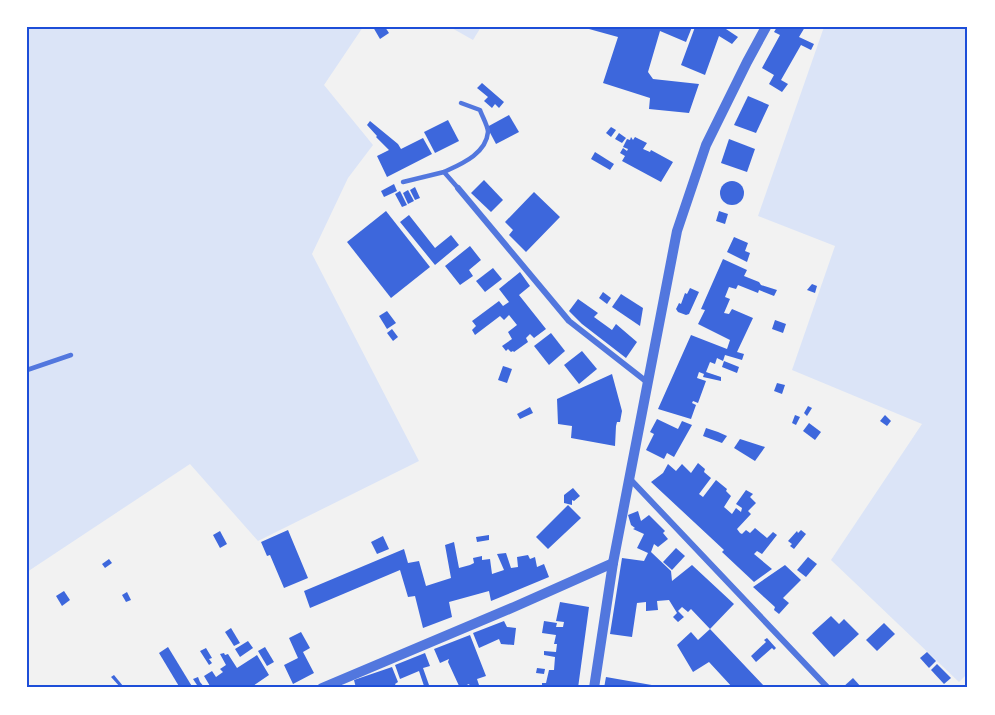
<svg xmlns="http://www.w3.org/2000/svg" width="995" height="715" viewBox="0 0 995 715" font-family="Manrope,sans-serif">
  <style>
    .green { fill: #dbe4f7 }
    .building { fill: #3d67dc }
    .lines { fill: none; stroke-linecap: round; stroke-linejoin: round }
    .service { stroke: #5277de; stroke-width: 4.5 }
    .minor { stroke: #5277de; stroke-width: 6 }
    .tertiary { stroke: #5277de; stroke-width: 10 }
    .neatline { fill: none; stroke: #1d4ed8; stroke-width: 2 }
  </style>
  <rect width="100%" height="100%" fill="#f2f2f2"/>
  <g class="green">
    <polygon points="27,27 363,27 324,85 373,145 348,178 312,254 419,461 258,541 190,464 27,572"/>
    <polygon points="450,27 481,27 473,40"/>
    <polygon points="824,27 968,27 968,673 959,682 831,560 922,424 792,370 835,246 758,216"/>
  </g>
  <g class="building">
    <polygon points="373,27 385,27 389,33 380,39"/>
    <polygon points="590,27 692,27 686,42 660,31 648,72 653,79 699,84 689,113 649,109 650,98 603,83 618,37 589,29"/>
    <polygon points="695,27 723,27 738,37 732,44 719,36 705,75 681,65"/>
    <polygon points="777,27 805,27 799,37 814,44 811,50 801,45 781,80 788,84 782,92 769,84 774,75 762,68 780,35 774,32"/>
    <polygon points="482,83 504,102 499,108 495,104 492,108 484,101 488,97 477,88"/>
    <polygon points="748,96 769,105 756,133 734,125"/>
    <polygon points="509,115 519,132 496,144 487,127"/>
    <polygon points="448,120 459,141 435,153 424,132"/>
    <polygon points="370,121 398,144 401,149 423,138 432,154 387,177 377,156 389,150 376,137 377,136 367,125"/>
    <polygon points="611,127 616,130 611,137 606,133"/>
    <polygon points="619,133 626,138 622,143 615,139"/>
    <polygon points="631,137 633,140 635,137 647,143 643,149 650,152 651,150 673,162 661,182 622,161 625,156 620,153 623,148 627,151 628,149 623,147 627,139 630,140"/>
    <polygon points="729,139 755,149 747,172 721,163"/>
    <polygon points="595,152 614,164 610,170 591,159"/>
    <polygon points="484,180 503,200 491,212 471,193"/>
    <circle cx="732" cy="193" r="12"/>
    <polygon points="394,184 397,191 384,197 381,191"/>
    <polygon points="415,187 420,198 415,200 410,190"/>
    <polygon points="408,190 414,201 408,204 403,193"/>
    <polygon points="400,191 407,205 402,207 395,194"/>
    <polygon points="534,192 560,217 526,252 509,235 513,230 505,222"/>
    <polygon points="386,211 430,267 391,298 347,242"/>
    <polygon points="719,211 728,214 725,224 716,221"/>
    <polygon points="409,215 435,248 451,235 459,245 435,265 400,222"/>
    <polygon points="734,237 748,243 745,251 750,253 747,262 727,252"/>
    <polygon points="470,246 481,260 469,270 473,276 460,285 445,266"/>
    <polygon points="723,259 747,270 744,276 759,282 761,285 777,290 774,296 759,290 758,293 738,285 736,289 729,287 725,297 730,299 724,313 729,314 732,309 753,318 737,352 744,354 742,360 725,355 723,361 717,358 715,364 710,362 706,372 721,377 721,381 703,377 704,374 699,372 697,378 706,381 698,403 693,401 692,403 696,405 691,419 658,409 691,335 727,349 730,340 698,324 705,310 701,309"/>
    <polygon points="493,268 502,279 485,292 476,281"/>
    <polygon points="520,272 530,286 519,295 546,329 534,338 530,334 526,338 528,342 514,352 513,351 511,352 508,349 506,351 502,346 512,339 508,332 517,325 509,315 504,320 500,316 475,335 472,330 476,326 472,321 499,301 503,306 509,302 499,289"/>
    <polygon points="812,284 817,286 815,293 807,290"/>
    <polygon points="690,288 699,292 689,314 686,315 678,312 676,309 679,303 681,304 685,293 687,294"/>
    <polygon points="603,292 611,298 607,304 599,298"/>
    <polygon points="621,294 643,308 640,326 612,307"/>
    <polygon points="578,299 598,313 594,317 612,330 616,324 637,342 626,358 582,324 569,311"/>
    <polygon points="387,311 396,323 387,329 379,316"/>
    <polygon points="775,320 786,324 783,333 772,329"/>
    <polygon points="392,329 398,337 393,341 387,333"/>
    <polygon points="551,333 565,351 549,365 534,346"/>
    <polygon points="582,351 597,369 579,384 564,365"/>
    <polygon points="724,361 739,367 737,373 722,367"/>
    <polygon points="503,366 512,369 507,383 498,380"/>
    <polygon points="612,374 622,411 620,422 617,422 616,426 615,446 571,438 572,426 558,424 557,399"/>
    <polygon points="777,383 785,385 782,394 774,391"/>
    <polygon points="808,406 812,408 807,416 804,413"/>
    <polygon points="530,407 533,413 520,419 517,414"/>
    <polygon points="795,415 800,417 796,425 792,423"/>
    <polygon points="885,415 891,421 887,426 880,421"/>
    <polygon points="657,419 678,429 682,421 692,425 674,457 667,453 664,459 646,450 654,434 650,432"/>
    <polygon points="809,423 821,432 815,440 803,431"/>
    <polygon points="706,428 718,432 727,436 722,443 703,436"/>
    <polygon points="740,439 765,447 755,461 734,448"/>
    <polygon points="698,463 705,469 704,472 711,478 699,494 703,497 716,480 727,489 726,491 731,496 724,507 732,514 736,508 741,512 742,508 736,504 746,490 753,494 750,497 756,503 748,511 751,514 737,529 740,533 742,534 746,530 750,533 755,528 767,538 773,532 777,535 762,554 757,551 754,554 772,569 754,582 722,552 724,550 651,482 663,473 668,464 676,471 682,464 691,473"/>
    <polygon points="573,488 580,496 574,501 572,500 572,505 564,503 564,495"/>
    <polygon points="568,505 581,518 548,549 536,537"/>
    <polygon points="638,511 641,521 649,515 665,531 663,533 668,539 658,547 654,544 651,552 671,571 672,581 692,565 734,604 710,629 766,688 733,688 709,662 693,672 677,645 691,632 698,640 710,629 691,609 688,612 682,607 678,611 684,617 678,622 673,617 677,613 669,600 657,601 658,610 646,611 646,602 637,603 632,637 610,634 622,558 644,561 648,553 637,548 644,534 633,529 635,528 631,525 628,515"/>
    <polygon points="288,530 308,578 284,588 270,555 267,556 261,542"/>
    <polygon points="801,530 806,534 794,549 790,546 792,544 788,541 797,531 798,533"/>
    <polygon points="220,531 227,544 220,548 213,535"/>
    <polygon points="489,535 489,540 477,542 476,537"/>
    <polygon points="383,536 389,549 377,554 371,542"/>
    <polygon points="454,542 459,568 470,565 474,563 473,558 482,556 482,560 490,559 492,574 504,570 497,554 506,553 511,568 518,567 517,557 528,555 530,559 535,557 537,567 544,564 549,577 491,601 489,591 449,602 452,617 423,628 415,596 408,597 400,570 310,608 304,591 404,549 408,563 419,561 426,586 451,578 445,545"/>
    <polygon points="676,548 685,556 672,570 663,562"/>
    <polygon points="808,557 817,564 806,577 797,570"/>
    <polygon points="109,559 112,563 105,568 102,564"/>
    <polygon points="785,565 801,580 783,598 789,603 779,614 774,610 775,607 753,587"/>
    <polygon points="64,591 70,600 62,606 56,596"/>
    <polygon points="127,592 131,600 126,602 122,595"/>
    <polygon points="560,602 589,607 578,688 542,687 542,683 546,683 549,670 554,670 555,657 544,655 544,651 556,652 557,644 554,644 556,635 542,633 544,621 557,623 556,627 563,627 564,622 556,621"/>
    <polygon points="831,616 839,624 844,619 859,634 834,657 812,633"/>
    <polygon points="504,621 507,627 516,628 514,645 501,644 499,639 479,648 473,633"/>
    <polygon points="884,623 895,634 877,651 866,640"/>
    <polygon points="231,628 240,643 234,646 225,632"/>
    <polygon points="301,632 310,648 303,652 314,673 293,684 284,665 298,658 289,638"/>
    <polygon points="470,635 486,676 477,679 480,688 471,688 469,684 460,688 448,662 449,659 440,663 434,649"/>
    <polygon points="767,638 776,648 774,650 772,648 756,662 751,656 766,642 764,640"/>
    <polygon points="248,641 253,648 240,657 235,649"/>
    <polygon points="168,647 193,688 180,688 159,653"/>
    <polygon points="265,647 274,662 267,666 258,651"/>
    <polygon points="206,648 212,658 209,659 212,663 209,665 200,651"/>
    <polygon points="927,652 936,661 929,668 920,658"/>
    <polygon points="224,653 225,655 228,654 237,668 257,655 269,675 250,688 208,688 210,686 204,676 212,671 216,677 223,672 220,669 226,665 220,654"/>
    <polygon points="425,653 430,666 423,668 429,685 424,686 419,671 400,679 395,665"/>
    <polygon points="937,664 951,678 944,684 931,670"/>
    <polygon points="392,667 398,682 395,684 397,688 356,688 354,680"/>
    <polygon points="537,668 545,669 544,674 536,673"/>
    <polygon points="114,675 123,686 121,688 111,677"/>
    <polygon points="198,677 200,682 205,688 199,688 193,679"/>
    <polygon points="606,677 663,687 663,688 604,688"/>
    <polygon points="853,678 862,688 842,688"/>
  </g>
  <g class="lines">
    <g class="service">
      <path d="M 444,172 C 461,164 486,154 488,132 C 488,126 482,116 480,110 L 461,103"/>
      <polyline points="403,182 444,172 458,188"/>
      <polyline points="27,370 71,355"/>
    </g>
    <g class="minor">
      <polyline points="458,188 569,321 647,382"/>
      <polyline points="629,478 828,688"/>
    </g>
    <g class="tertiary">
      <polyline points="322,688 514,607 613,563"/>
      <polyline points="594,688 613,563 677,231 706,145 747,62 766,27"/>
    </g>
  </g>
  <rect width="995" height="715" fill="none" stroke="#ffffff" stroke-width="57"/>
  <rect x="28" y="28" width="938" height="658" class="neatline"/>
</svg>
